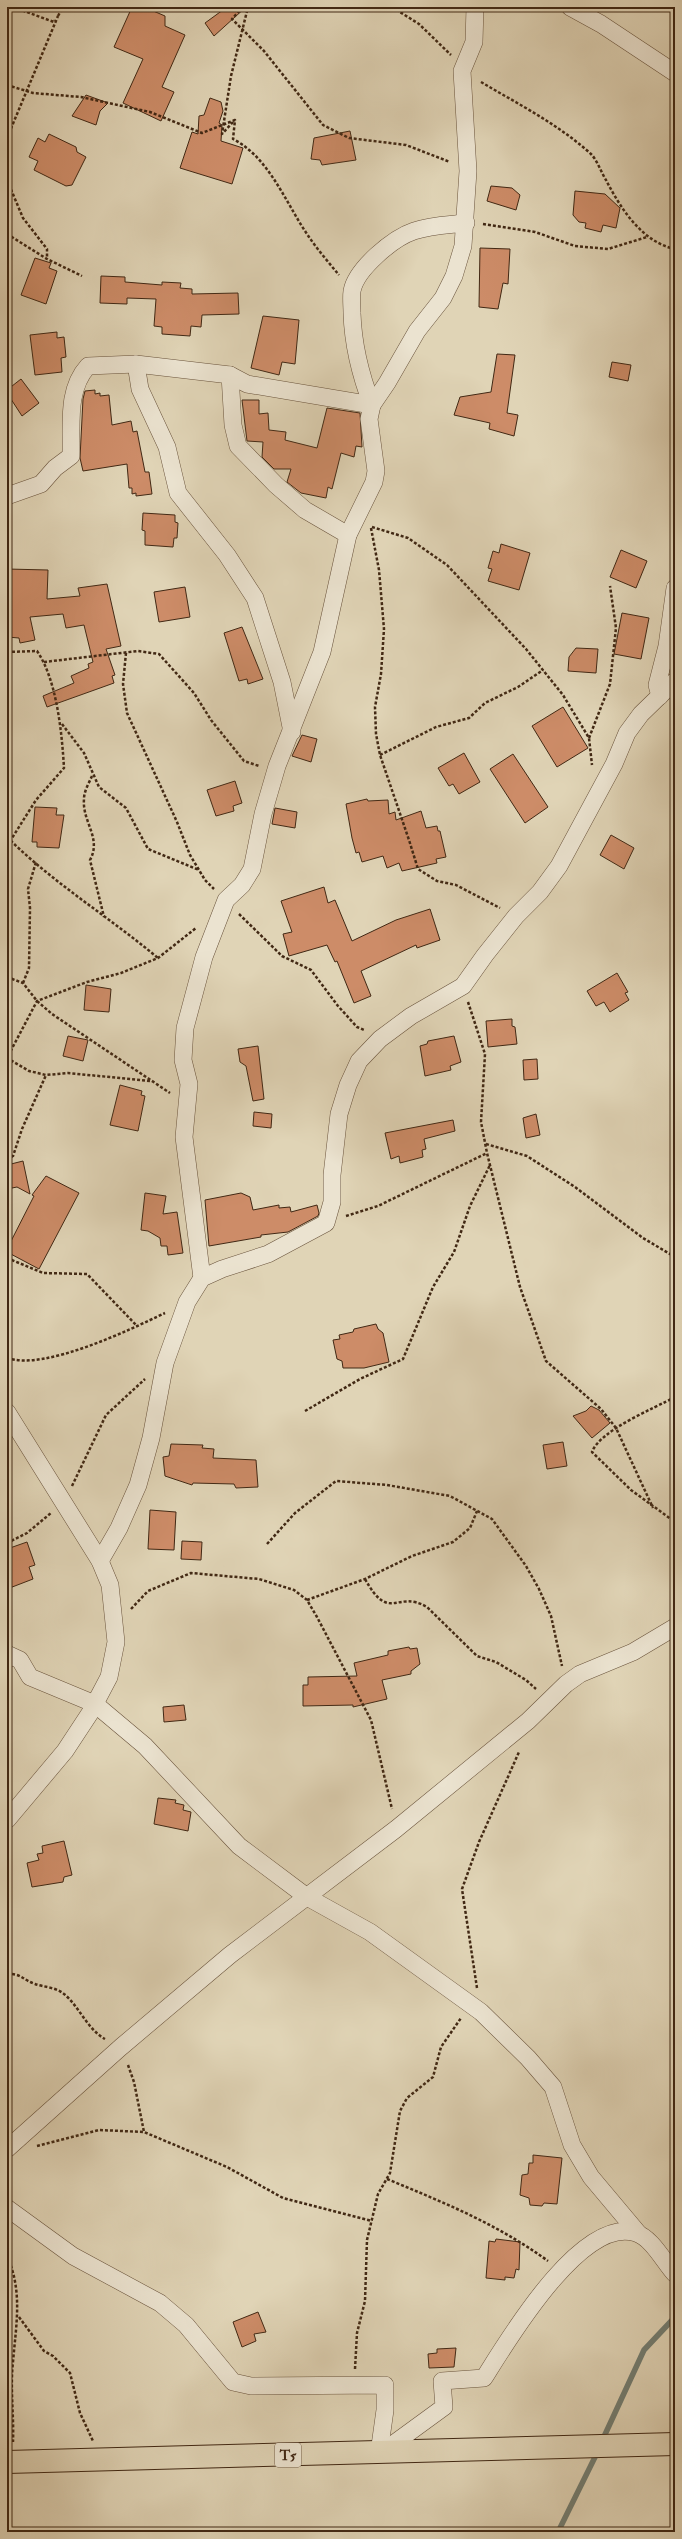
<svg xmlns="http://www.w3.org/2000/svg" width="682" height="2539" viewBox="0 0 682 2539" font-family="'IM FELL Double Pica',serif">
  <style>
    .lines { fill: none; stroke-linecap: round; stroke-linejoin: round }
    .stream { stroke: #737e73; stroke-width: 5.5 }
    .building { fill: #cd8c68; stroke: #412814 }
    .street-casing { stroke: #69533c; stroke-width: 18 }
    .highway-casing { stroke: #412814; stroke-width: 24 }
    .path { stroke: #412814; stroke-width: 2.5; stroke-dasharray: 3 2; stroke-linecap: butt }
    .street { stroke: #ebe3d0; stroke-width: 17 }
    .highway { stroke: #e0d4b6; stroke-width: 22 }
    .labels { text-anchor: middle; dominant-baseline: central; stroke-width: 3; stroke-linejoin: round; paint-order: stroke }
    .shield { fill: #ebe3d0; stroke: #74604c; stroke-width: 1 }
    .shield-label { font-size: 14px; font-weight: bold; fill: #412814 }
  </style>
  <rect width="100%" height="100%" fill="#e0d4b6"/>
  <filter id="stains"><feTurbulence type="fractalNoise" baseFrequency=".005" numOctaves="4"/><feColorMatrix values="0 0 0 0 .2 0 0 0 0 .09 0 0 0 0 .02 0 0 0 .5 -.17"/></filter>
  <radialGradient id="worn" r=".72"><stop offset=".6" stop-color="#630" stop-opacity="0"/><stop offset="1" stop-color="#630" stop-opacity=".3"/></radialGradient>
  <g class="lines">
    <g class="stream">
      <polyline points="602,2441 644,2350 675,2317"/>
      <polyline points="558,2532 598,2451"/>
    </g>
  </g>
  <g class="building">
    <polygon points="132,7 144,7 165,16 165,26 185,35 162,87 174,92 161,121 123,103 143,59 114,47"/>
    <polygon points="227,7 246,7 214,36 205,23"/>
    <polygon points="86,95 108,103 100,111 96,125 72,116"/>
    <polygon points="210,98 221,102 223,111 219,123 222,125 221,141 243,148 232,184 180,168 192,132 198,134 199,116 204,115"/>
    <polygon points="350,131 356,160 322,165 320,160 311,159 314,138"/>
    <polygon points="49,134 76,147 77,152 86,157 72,185 66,186 34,170 38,161 29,157 38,138 45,142"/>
    <polygon points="491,186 512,188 520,195 516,210 487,201"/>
    <polygon points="575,191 605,194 620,208 616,228 603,225 601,232 585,228 586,223 579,222 573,215"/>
    <polygon points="480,248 510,249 508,284 503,283 498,309 479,307"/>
    <polygon points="35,258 51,263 49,268 57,271 46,304 21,295"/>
    <polygon points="101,276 125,277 125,282 162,285 162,282 181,283 180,288 192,289 192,294 238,293 239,314 202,315 201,327 191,326 190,336 162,334 162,327 154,326 156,299 127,298 127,304 100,303"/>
    <polygon points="263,316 299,320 295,364 282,362 279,375 251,368"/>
    <polygon points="57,332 57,338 64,337 66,357 61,358 62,372 35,375 30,335"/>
    <polygon points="497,354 515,355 507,413 518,415 514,436 489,429 490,423 454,415 460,397 491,392"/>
    <polygon points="612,362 631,365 628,381 609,377"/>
    <polygon points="21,379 39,403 22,416 7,393 7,390"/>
    <polygon points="95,390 95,394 100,393 100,396 109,395 112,425 131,421 133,432 137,431 145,472 149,472 152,494 136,496 136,493 132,494 132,488 129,488 127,464 83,471 80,458 83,399 85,391"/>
    <polygon points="242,400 259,400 259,414 268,413 269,430 286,432 285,440 317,448 327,408 360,413 362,447 356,446 354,457 341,453 332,489 328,487 326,498 301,493 287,482 291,469 274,469 262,457 263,442 247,441"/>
    <polygon points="143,513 175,515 175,522 178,523 177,538 174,538 173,547 145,545 145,531 142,530"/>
    <polygon points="501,544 530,553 519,590 488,581 492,569 488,568 493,551 499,553"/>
    <polygon points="621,550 647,561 636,588 610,577"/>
    <polygon points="7,569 48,570 47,599 80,596 78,588 107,584 121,646 106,649 115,675 112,676 114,683 47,707 43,696 74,683 71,676 89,668 88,664 93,662 84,625 66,628 63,614 30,617 35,640 20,643 19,638 7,637"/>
    <polygon points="185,587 190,617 159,622 154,592"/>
    <polygon points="622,613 649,618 641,659 614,654"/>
    <polygon points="242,627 263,679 248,684 247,679 239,681 224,633"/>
    <polygon points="576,648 598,649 596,673 568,671 569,657"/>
    <polygon points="563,707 588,748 557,767 532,726"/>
    <polygon points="302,735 317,739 311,762 292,756"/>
    <polygon points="464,753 480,782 459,794 453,784 449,786 438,768"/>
    <polygon points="513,754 548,807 525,823 490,769"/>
    <polygon points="235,781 242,803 233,806 234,811 216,816 207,790"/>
    <polygon points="367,799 368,801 388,800 389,814 395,812 396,820 421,811 426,828 437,826 438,831 440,831 446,857 436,859 437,863 402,871 399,863 387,868 383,856 362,862 359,852 356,853 352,838 346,804"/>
    <polygon points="35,807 57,808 56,815 64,815 59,848 37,847 37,842 32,842"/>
    <polygon points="275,808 297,812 295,828 272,824"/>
    <polygon points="611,835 634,848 624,869 600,855"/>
    <polygon points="324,887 328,903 335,900 352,941 396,920 430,909 440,940 417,948 416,945 361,971 371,996 354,1003 337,961 335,962 327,945 289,956 283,934 292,932 281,901"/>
    <polygon points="617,973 628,992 625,993 629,1000 610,1012 604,1002 596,1006 587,991"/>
    <polygon points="86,985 111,989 109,1012 84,1010"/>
    <polygon points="512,1019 512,1026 515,1027 517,1044 488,1047 486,1021"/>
    <polygon points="68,1036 88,1040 83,1061 63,1056"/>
    <polygon points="454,1036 461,1062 450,1066 451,1070 425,1076 420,1046 427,1044 428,1041"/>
    <polygon points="258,1046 264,1099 253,1101 246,1066 240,1062 238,1049"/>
    <polygon points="537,1059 538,1079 524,1080 523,1060"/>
    <polygon points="120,1085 142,1091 141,1095 145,1096 138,1131 110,1125"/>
    <polygon points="254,1112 272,1114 271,1128 253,1126"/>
    <polygon points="536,1114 540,1135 526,1138 523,1118"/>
    <polygon points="453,1120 455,1131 424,1139 426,1149 422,1150 423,1157 400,1163 399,1156 391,1159 385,1133"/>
    <polygon points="23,1161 30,1194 17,1187 7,1189 7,1165"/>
    <polygon points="46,1176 79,1193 39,1269 7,1252 7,1249 34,1196 32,1195"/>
    <polygon points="145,1193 166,1196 163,1214 177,1212 183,1253 168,1255 167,1246 161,1246 160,1238 148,1231 141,1230"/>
    <polygon points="241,1193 250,1197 253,1210 279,1205 279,1208 290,1207 291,1212 317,1205 319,1213 318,1216 288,1232 261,1235 261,1237 209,1246 205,1200"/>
    <polygon points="376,1324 378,1329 383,1333 389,1362 364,1368 343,1368 342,1361 337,1359 333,1340 340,1339 339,1335 353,1332 354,1329"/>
    <polygon points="591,1406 599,1410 610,1423 592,1438 573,1416 586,1411"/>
    <polygon points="563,1442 567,1466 547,1469 543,1445"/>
    <polygon points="171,1444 203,1445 202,1448 214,1449 213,1458 256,1460 258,1487 236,1488 234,1484 193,1483 192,1485 165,1476 163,1457 169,1456"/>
    <polygon points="150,1510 176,1512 174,1550 148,1549"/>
    <polygon points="182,1541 202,1542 201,1560 181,1559"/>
    <polygon points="27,1542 35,1565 29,1567 33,1579 7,1589 7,1549"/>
    <polygon points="409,1647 410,1649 417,1648 420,1664 411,1671 411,1674 382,1680 387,1699 353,1707 353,1705 303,1706 303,1685 308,1685 308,1677 357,1676 354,1663 388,1655 388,1651"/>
    <polygon points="184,1705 186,1720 164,1722 163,1707"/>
    <polygon points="158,1798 176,1800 175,1803 184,1805 183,1810 191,1812 188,1831 154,1824"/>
    <polygon points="64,1841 72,1875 64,1877 63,1882 32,1887 27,1863 39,1860 37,1854 43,1853 42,1846"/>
    <polygon points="533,2155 562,2158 557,2204 544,2203 542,2206 530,2205 529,2198 520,2195 522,2175 528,2174 529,2163 533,2163"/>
    <polygon points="496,2239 520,2242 519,2270 516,2269 514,2278 505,2277 505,2280 486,2278 489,2241 495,2242"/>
    <polygon points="258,2312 266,2332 254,2334 256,2341 242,2347 233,2322"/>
    <polygon points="456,2348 454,2367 429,2368 428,2354 437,2353 437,2349"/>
  </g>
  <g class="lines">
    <defs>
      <g id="street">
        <polyline points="570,7 601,24 675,73"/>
        <polyline points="136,364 140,389 167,447 178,493 227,555 255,598 282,682 292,732"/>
        <polyline points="230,375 247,384 372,405"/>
        <path d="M 372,405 C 360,374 353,346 352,313 C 352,306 351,298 352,291 C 356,269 393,238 414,231 C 431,225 448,225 466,223"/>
        <path d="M 7,496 L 41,484 L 55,468 L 71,456 C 72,426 66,390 88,366 L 136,364 L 230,375 L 233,425 L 238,446 L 276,485 L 305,510 L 348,535"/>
        <polyline points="660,696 657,685 667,646 675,588"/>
        <polyline points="202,1278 184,1137 189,1084 183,1060 185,1028 204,957 226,900 242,885 252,869 263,814 277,766 322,652 348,535 374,482 376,471 369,419 372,405 387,383 417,331 443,298 454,276 463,246 468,171 462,71 474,42 475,7"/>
        <polyline points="7,1412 100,1561 110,1585 116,1642 109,1677 90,1713 65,1751 7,1820"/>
        <polyline points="100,1561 119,1528 138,1485 151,1438 165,1363 187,1302 202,1278 222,1269 268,1254 326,1223 332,1202 332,1175 339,1114 348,1085 359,1061 380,1039 411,1016 463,986 485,955 516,916 540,892 559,866 614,764 627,733 641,714 675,681"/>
        <polyline points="7,1654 20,1660 30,1677 95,1704 145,1746 239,1846 307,1897 370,1932 481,2012 528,2058 553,2087 572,2145 591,2177 638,2233"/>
        <polyline points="7,2149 121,2047 230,1955 396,1829 528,1721 566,1684 580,1674 633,1652 675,1627"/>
        <polyline points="7,2208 73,2256 160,2303 186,2325 233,2382 251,2386 385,2385 385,2410 379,2453"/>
        <path d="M 381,2453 L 444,2407 L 442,2381 L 484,2378 C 508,2340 582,2215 636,2233 C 652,2238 664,2262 675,2274"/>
      </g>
      <polyline id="highway" points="7,2462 675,2444"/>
    </defs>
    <use href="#street" class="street-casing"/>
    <use href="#highway" class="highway-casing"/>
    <g class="path">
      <polyline points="13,7 54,22 55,20"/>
      <polyline points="243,7 232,19 264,51 323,125 349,138 406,145 450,162"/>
      <polyline points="392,7 419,24 451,55"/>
      <polyline points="58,16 63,7"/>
      <path d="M 481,82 C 518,104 558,124 591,154 C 597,160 601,172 606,180 C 621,209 642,242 675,249"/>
      <path d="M 7,85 L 33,93 L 81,97 L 150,112 L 202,133 L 235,120 L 233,139 C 270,158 286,204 309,237 C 318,250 329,263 339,275"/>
      <polyline points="233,122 222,134 231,76 248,7"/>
      <polyline points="7,138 58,16"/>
      <polyline points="7,180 23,218 47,249 47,259"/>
      <polyline points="483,224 535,232 575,246 608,249 647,237"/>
      <polyline points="7,234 47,259 82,276"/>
      <polyline points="372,527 408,538 447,565 526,649 563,695 589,738 592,765"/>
      <polyline points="371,528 379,570 384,629 381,674 375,707 376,734 380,755 409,840 418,869 437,881 456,885 500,908"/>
      <path d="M 7,652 L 37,651 C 57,680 62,734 64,768 L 36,800 L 7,846"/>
      <polyline points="126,653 123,684 127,713 177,822 190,855 205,880 214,889"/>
      <polyline points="44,662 138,651 159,654 194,693 211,720 244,761 259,766"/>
      <polyline points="62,724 84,753 99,787 126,808 148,849 199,870"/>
      <polyline points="589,738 610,684 616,628 610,586"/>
      <polyline points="380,755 436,727 469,718 485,703 518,687 543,670"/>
      <path d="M 92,776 C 89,783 84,791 84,799 C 82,822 102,838 90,860 L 104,917"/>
      <path d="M 7,837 C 53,883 109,917 158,958"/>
      <polyline points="239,914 282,956 311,970 338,1006 357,1027 364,1030"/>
      <polyline points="7,977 23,983 37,1001 52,1014 170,1093"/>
      <polyline points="23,983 29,968 30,908 28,889 36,862"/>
      <polyline points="468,1002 485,1054 481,1122 487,1153 520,1287 546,1361 601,1409 616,1428 653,1508"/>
      <polyline points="150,1081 68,1073 46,1075 29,1071 7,1058 37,1001 87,982 121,973 158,958 196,928"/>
      <polyline points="486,1144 527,1156 575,1187 643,1238 675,1257"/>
      <polyline points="7,1159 13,1156 22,1129 46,1075"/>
      <polyline points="346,1216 378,1206 487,1153"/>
      <polyline points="7,1258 43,1273 87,1274 137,1326"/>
      <path d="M 7,1358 C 45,1371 129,1330 165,1313"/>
      <path d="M 675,1397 C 655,1408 600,1430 592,1452 L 631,1490 L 675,1522"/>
      <polyline points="305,1411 360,1379 403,1359 433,1287 454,1252 470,1206 490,1165"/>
      <polyline points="72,1486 106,1415 145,1379"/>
      <polyline points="7,1543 27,1533 51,1513"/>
      <polyline points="267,1544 295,1513 336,1481 387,1485 450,1496 492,1519 526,1566 539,1589 551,1616 562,1666"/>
      <path d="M 365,1579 C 390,1624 396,1589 427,1607 L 477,1656 L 496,1662 L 526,1680 L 536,1689"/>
      <polyline points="307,1600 365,1579 412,1556 453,1542 470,1528 477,1511"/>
      <polyline points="131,1609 148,1591 191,1573 259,1579 294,1590 307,1600 317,1617 371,1720 392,1809"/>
      <path d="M 7,1974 C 21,1973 23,1980 35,1984 C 43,1987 56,1987 64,1994 C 79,2006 87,2029 105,2039"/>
      <polyline points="477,1988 462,1889 479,1842 519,1752"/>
      <polyline points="128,2065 134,2082 144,2132"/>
      <polyline points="37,2146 99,2130 144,2132 227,2167 283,2198 372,2221"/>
      <path d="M 387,2179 C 445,2203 497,2224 548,2261"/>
      <path d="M 7,2256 C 23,2291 16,2325 13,2362 C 10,2388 14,2415 13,2442"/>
      <polyline points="19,2317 44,2351 53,2356 70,2373 80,2413 93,2441"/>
      <polyline points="355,2369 357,2333 365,2301 367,2240 378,2194 390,2173 400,2111 407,2098 433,2077 441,2047 461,2018"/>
    </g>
    <use href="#street" class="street"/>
    <use href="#highway" class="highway"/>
  </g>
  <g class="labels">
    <rect class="shield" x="275" y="2443" width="26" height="24" rx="3"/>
    <g class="shield-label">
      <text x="288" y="2455">T5</text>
    </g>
  </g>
  <rect width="682" height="2539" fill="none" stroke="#e0d4b6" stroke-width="24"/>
  <rect x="8" y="8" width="666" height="2523" fill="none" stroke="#412814" stroke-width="2"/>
  <rect x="12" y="12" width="658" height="2515" fill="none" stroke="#412814"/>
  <rect width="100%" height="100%" filter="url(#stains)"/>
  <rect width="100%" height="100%" fill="url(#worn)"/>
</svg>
